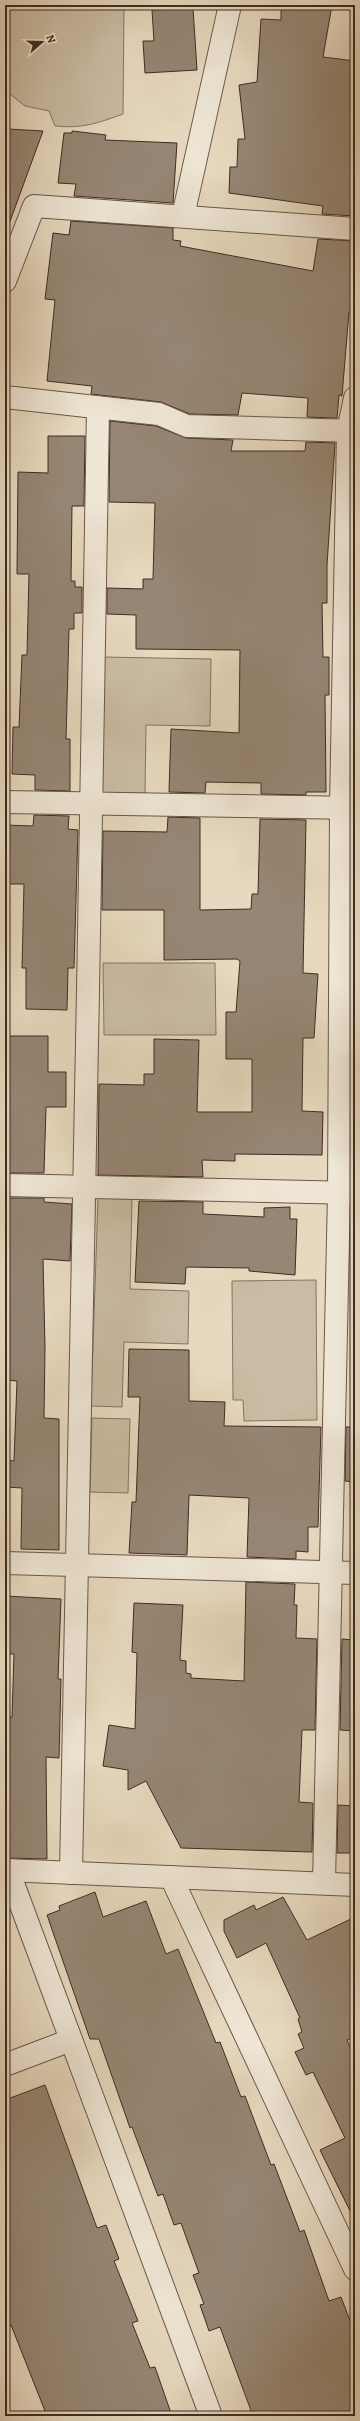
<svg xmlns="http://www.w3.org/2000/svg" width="360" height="2421" viewBox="0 0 360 2421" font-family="Alegreya,serif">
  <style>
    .green { fill: #cabca4; stroke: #847464 }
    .building { fill: #968674; stroke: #3f2c23 }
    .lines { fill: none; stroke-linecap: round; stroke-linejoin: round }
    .street-casing { stroke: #69574a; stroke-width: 24 }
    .street { stroke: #efe6d5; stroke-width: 22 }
  </style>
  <rect width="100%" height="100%" fill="#e7d9bf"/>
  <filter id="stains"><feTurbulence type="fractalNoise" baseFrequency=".005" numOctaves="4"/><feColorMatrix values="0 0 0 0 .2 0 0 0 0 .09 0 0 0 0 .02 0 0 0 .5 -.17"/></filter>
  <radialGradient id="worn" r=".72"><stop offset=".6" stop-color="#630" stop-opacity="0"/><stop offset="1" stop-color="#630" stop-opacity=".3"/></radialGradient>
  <g class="green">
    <path d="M 5,5 L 124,5 L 123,114 C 98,123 82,129 55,126 L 49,111 L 25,106 L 5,90 Z"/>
    <polygon points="103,657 211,659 210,726 146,725 145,793 101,793"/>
    <polygon points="103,963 215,963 216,1035 104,1035"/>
    <polygon points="98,1198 132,1199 130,1289 189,1291 188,1344 124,1342 122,1407 91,1406"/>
    <polygon points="316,1280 317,1420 244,1421 243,1400 233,1400 232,1281"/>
    <polygon points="92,1418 130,1419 128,1493 90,1492"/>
  </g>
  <g class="building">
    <polygon points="281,5 332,5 323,57 355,61 355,216 322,214 323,206 229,193 230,167 237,167 238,139 245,139 239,85 257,82 261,19 281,20"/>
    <polygon points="193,8 197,70 145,73 143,41 154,41 152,10"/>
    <polygon points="8,129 43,131 9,224 5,223 5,172"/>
    <polygon points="72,131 106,135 105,140 177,143 173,203 74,196 76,184 58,183 64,133 72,133"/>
    <polygon points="71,221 173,228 173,240 181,241 180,246 313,271 318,239 355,241 355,313 349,312 342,396 339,395 337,418 307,417 308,398 242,393 238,415 190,414 161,402 91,394 92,386 47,381 55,300 45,299 53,233 69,235"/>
    <polygon points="110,421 156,426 186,438 233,440 231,451 305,451 306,442 335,443 327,565 327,603 322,603 323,657 329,657 329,695 325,695 326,792 306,792 306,795 261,794 261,783 206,782 205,793 169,792 171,729 239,733 240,650 136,649 136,615 107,614 107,588 143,589 143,579 153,579 155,503 109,502"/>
    <polygon points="48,436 85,436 84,506 72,506 71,581 75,581 75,587 82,587 82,613 74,613 74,629 69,629 66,739 70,739 70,791 35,790 35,775 12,774 13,727 19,727 22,655 27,655 29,574 17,574 18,472 48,473"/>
    <polygon points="34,815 69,816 68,829 78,830 74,968 68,968 67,1010 26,1009 26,968 22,968 24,884 5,884 5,825 33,826"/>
    <polygon points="168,817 200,818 200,910 251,909 252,894 258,894 260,819 306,820 303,973 318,974 314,1038 303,1038 302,1111 323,1112 322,1155 235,1154 235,1161 202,1160 203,1177 98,1175 99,1084 144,1085 144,1074 154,1074 154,1039 199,1040 197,1112 252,1112 252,1059 226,1059 226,1012 236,1012 240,961 237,959 164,960 164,910 102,910 103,831 167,832"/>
    <polygon points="5,1036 48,1036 48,1072 66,1072 66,1107 46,1107 44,1173 5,1173"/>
    <polygon points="5,1198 44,1198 44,1202 72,1204 70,1261 43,1259 45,1347 44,1418 59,1419 59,1550 21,1549 22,1488 5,1487 5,1460 14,1461 17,1381 5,1380"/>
    <polygon points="139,1201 203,1202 203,1214 264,1217 264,1208 290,1207 290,1219 297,1219 295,1275 249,1271 249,1268 186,1267 185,1284 135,1282"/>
    <polygon points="129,1349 189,1350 189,1401 225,1402 224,1426 321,1427 318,1527 308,1527 308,1552 296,1551 296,1559 247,1557 249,1498 189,1495 187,1555 129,1553 132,1502 136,1502 140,1397 128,1397"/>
    <polygon points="346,1427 355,1427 355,1482 345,1481"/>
    <polygon points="246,1582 295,1584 294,1605 297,1605 296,1638 317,1639 315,1730 302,1730 299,1802 313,1803 312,1852 181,1848 146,1781 128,1790 128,1770 103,1766 109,1725 135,1729 137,1653 132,1652 134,1603 183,1605 180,1660 186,1661 186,1673 191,1674 191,1678 244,1681"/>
    <polygon points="5,1596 61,1599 58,1679 61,1679 59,1758 46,1757 47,1859 5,1858 5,1717 12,1717 14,1654 5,1654"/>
    <polygon points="342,1639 355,1640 355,1731 340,1730"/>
    <polygon points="338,1805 355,1806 355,1853 337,1853"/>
    <polygon points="95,1892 103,1917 146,1901 166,1954 178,1949 216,2043 220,2042 241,2097 245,2096 271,2165 274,2164 300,2232 304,2230 329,2301 341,2297 355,2334 355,2416 253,2416 220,2327 209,2331 200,2305 204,2304 193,2275 199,2273 181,2223 174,2225 163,2194 158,2196 132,2127 130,2128 99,2039 90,2039 47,1915 60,1910 59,1906"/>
    <polygon points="283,1897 307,1940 355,1917 355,2038 347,2040 355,2058 355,2221 320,2150 345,2138 313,2072 306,2075 295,2052 304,2048 298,2034 302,2032 298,2019 300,2018 266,1943 237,1958 224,1931 224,1920 254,1905 256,1910"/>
    <polygon points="45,2085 97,2228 106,2225 119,2259 114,2261 138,2321 132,2323 150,2368 155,2367 172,2416 47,2416 11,2325 5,2327 5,2100"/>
  </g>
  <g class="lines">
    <defs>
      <g id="street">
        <polyline points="183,216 230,5"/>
        <polyline points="5,281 34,206 355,229"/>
        <polyline points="5,397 159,414 187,426 355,431"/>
        <polyline points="5,802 355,808"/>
        <polyline points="5,1185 355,1193"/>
        <polyline points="5,1563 355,1573"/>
        <polyline points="5,1870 355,1885"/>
        <polyline points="8,1870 211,2416"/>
        <path d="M 71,1873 C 84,1385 88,897 98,409"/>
        <polyline points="171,1877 355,2269"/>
        <polyline points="324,1883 339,1193 341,808 348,431 355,398"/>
        <polyline points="5,2065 71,2040"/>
      </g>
    </defs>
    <use href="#street" class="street-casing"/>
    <use href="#street" class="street"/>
  </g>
  <rect width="360" height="2421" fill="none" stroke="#e7d9bf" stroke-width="20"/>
  <rect x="6" y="6" width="348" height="2409" fill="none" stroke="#3f2c23" stroke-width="2"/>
  <rect x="10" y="10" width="340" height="2401" fill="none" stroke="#3f2c23"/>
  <g transform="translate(42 42) rotate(70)" stroke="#efe6d5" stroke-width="3" paint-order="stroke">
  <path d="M0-3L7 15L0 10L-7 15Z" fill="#3f2c23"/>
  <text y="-6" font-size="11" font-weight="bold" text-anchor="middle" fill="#3f2c23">N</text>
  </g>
  <rect width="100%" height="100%" filter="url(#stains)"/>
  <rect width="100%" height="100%" fill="url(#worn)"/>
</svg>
